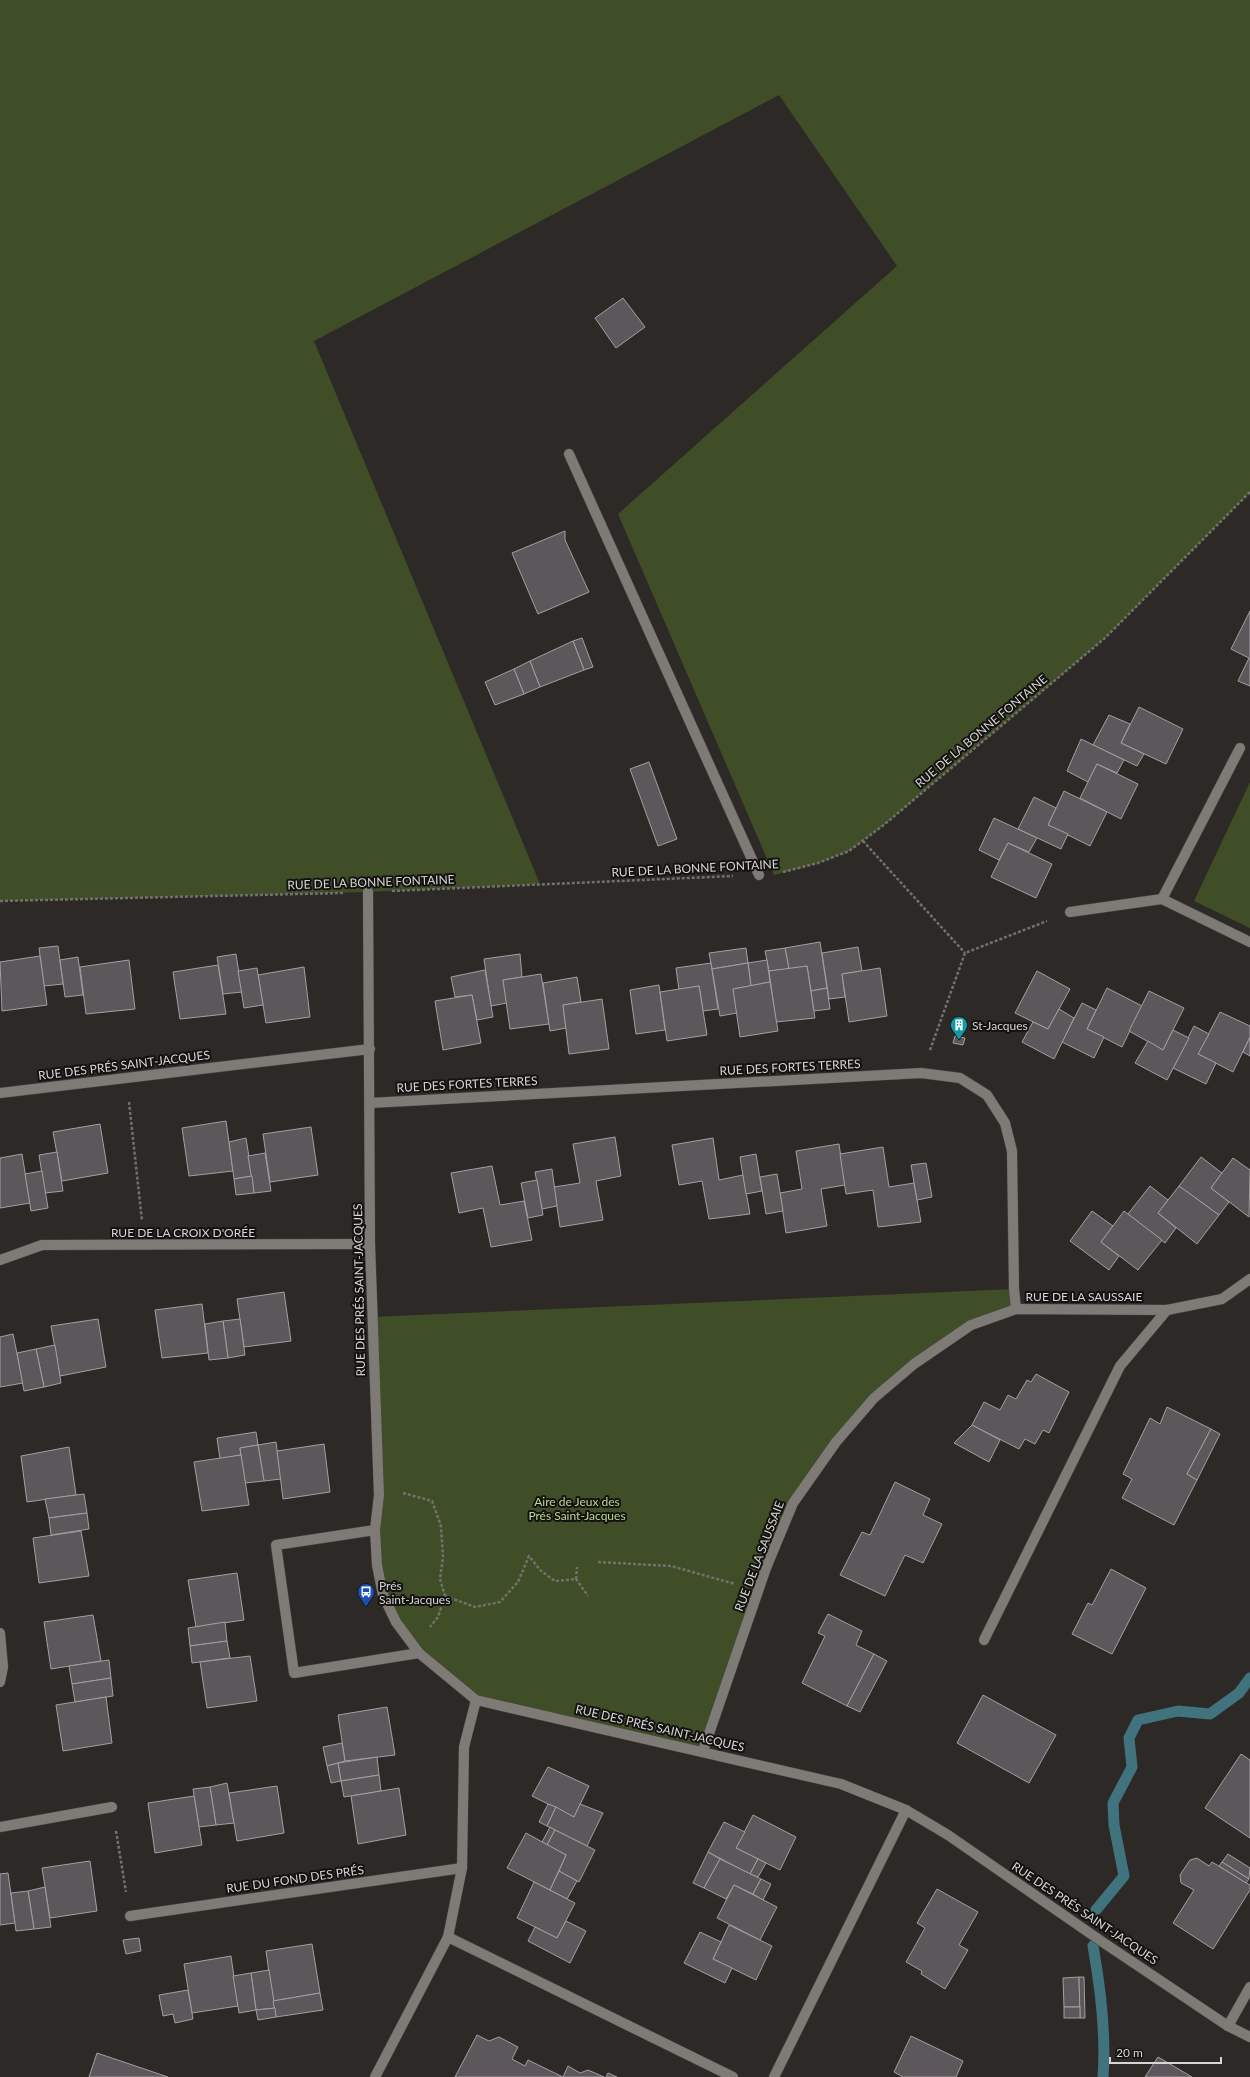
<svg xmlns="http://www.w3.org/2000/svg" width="1250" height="2077" viewBox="0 0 1250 2077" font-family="Lato,sans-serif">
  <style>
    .green { fill: #404e28 }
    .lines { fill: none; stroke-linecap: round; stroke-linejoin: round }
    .stream { stroke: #41737e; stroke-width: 11 }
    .building { fill: #5c575a; stroke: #a49fa2 }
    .minor-casing { stroke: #484442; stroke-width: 11 }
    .path { stroke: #73716e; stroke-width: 2.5; stroke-dasharray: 3 2; stroke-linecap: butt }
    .minor { stroke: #7e7a76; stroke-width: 10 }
    .labels { text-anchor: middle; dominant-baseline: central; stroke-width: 4; stroke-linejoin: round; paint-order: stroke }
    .street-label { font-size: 12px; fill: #d8d6d4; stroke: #131210 }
    .poi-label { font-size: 12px; fill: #d8d6d4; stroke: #131210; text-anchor: start }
    .park-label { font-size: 12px; fill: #bcd892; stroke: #131210 }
  </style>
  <rect width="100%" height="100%" fill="#2c2926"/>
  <g class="green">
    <polygon points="0,0 1250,0 1250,492 1105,638 885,824 849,851 818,863 774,875 618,514 897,266 779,95 314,341 540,884 368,892 0,901"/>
    <polygon points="1250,782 1250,928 1194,901"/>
    <polygon points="1014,1289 1016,1309 971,1325 874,1398 793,1503 703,1751 476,1700 419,1653 396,1622 377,1565 372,1317"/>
  </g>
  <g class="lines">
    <g class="stream">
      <polyline points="1096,1910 1124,1876 1114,1825 1113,1803 1132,1767 1129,1738 1138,1720 1178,1711 1210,1714 1239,1693 1250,1678"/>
      <path d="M 1093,1946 C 1100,1985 1106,2037 1103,2077"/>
    </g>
  </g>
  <g class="building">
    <polygon points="623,298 645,327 616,348 595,318"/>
    <polygon points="565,531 565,540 589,592 538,614 512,553"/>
    <polygon points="1250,611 1250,686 1238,681 1249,658 1231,649"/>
    <polygon points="582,638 593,667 584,670 573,641"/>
    <polygon points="573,641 584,670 540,687 530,661"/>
    <polygon points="530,661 540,687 524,694 514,669"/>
    <polygon points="514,669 524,694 495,705 485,682"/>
    <polygon points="1139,707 1183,729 1166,764 1121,743"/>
    <polygon points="1109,715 1130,724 1121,743 1144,754 1137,766 1093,745"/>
    <polygon points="1081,739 1124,760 1117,773 1097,764 1088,782 1067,771"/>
    <polygon points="649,762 677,839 658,846 630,769"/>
    <polygon points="1097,764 1138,784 1121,819 1080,798"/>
    <polygon points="1064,791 1107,812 1090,846 1048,825"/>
    <polygon points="1034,797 1056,808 1048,825 1068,834 1061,849 1018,829"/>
    <polygon points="994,818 1037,838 1029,852 1008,843 999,860 979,850"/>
    <polygon points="1008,843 1052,864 1036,898 991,877"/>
    <polygon points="820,942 827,988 811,991 807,966 789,969 785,948"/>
    <polygon points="58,946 63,984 44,986 39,948"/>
    <polygon points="858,947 862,971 842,974 845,997 829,999 822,953"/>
    <polygon points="746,948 748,963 712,969 709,953"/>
    <polygon points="785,948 789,969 769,971 765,951"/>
    <polygon points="236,954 242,992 223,994 217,957"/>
    <polygon points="520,954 522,977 503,980 507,1003 491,1006 484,959"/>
    <polygon points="40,956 47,1005 2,1011 0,962"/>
    <polygon points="78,957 83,995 65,997 60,960"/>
    <polygon points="129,960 135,1009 86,1014 80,967"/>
    <polygon points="767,960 770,982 751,986 748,963"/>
    <polygon points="711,963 718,1009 703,1011 699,986 679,990 676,968"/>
    <polygon points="748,963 751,986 733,989 737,1013 720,1016 712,969"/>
    <polygon points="218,965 226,1014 180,1019 173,972"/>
    <polygon points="807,966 815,1018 776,1022 769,971"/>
    <polygon points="304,967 310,1017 266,1023 258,975"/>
    <polygon points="257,968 263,1005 244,1008 238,971"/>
    <polygon points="880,968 887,1016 849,1022 842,974"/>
    <polygon points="485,970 493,1017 477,1020 472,995 455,997 451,977"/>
    <polygon points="1037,971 1070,989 1048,1029 1015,1013"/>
    <polygon points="541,974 549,1024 510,1029 503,980"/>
    <polygon points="577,977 581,1002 563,1005 566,1028 550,1031 543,983"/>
    <polygon points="770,982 778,1031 740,1037 733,989"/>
    <polygon points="659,985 665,1030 636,1034 630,990"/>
    <polygon points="699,986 707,1035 667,1041 660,992"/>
    <polygon points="827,988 830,1009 814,1011 811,991"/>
    <polygon points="1107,988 1142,1006 1122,1047 1087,1029"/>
    <polygon points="1149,991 1184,1008 1163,1050 1129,1031"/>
    <polygon points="472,995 481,1043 443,1050 435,1001"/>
    <polygon points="602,999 609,1049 569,1054 563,1005"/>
    <polygon points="1082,1003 1096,1010 1087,1029 1104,1037 1094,1058 1062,1042"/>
    <polygon points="1059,1009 1074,1018 1054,1059 1022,1042 1033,1022 1048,1029"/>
    <polygon points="1220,1012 1250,1026 1250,1037 1233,1072 1198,1054"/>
    <polygon points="1194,1026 1209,1034 1198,1054 1216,1063 1206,1084 1173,1068"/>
    <polygon points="1173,1030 1189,1038 1167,1080 1135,1063 1148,1041 1163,1050"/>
    <polygon points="955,1036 965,1038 963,1045 953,1043"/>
    <polygon points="1250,1037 1250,1056 1243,1052"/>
    <polygon points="226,1121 233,1171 189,1176 182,1128"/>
    <polygon points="100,1124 108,1173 62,1181 53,1132"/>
    <polygon points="311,1127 318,1175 270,1182 263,1134"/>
    <polygon points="615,1137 621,1176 596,1181 603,1220 560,1227 554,1187 580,1183 573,1144"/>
    <polygon points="246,1138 252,1176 234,1179 229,1142"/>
    <polygon points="713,1138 719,1180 743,1175 750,1214 709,1219 702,1181 679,1185 672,1145"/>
    <polygon points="839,1144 845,1185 821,1189 827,1226 786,1233 780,1193 802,1189 796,1151"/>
    <polygon points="883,1147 889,1187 914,1183 921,1222 878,1227 873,1190 846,1194 840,1154"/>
    <polygon points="57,1152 63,1191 45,1193 39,1155"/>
    <polygon points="265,1153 271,1191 254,1193 248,1156"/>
    <polygon points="22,1154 30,1203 0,1208 0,1158"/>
    <polygon points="756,1154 762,1191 746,1194 740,1157"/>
    <polygon points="1201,1157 1222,1173 1211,1188 1229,1202 1219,1215 1179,1186"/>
    <polygon points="1233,1158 1250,1170 1249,1217 1211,1188"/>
    <polygon points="926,1163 932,1197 917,1200 911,1165"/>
    <polygon points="492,1166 500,1205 524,1201 532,1240 491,1247 483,1208 459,1213 451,1173"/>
    <polygon points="552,1169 557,1206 542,1209 535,1172"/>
    <polygon points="42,1171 48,1208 31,1211 25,1174"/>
    <polygon points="777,1174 783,1211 766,1214 760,1177"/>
    <polygon points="252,1176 254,1193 236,1195 234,1179"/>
    <polygon points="537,1180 543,1215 528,1218 521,1183"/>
    <polygon points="1150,1186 1168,1200 1158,1213 1176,1228 1165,1243 1128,1214"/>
    <polygon points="1179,1186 1219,1215 1197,1244 1158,1213"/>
    <polygon points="1092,1211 1113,1226 1101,1242 1119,1256 1109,1270 1070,1241"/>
    <polygon points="1124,1211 1162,1240 1138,1270 1101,1242"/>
    <polygon points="284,1292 291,1341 244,1347 237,1299"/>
    <polygon points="202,1304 208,1353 162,1358 155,1310"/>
    <polygon points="98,1319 106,1367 60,1376 51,1326"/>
    <polygon points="240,1319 245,1355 228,1358 223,1321"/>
    <polygon points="223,1321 228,1358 209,1360 205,1324"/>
    <polygon points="13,1334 23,1383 0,1387 0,1337"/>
    <polygon points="55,1345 61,1383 44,1387 36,1349"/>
    <polygon points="36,1349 44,1387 24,1391 17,1353"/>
    <polygon points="1036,1374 1069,1392 1049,1433 1043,1430 1035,1444 1025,1439 1019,1449 972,1425 984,1402 1000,1410 1008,1395 1016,1399 1027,1380 1031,1382"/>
    <polygon points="1167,1407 1211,1429 1187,1474 1197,1480 1174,1525 1122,1498 1132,1479 1123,1474 1150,1418 1160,1424"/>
    <polygon points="972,1425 1000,1440 989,1462 954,1443"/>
    <polygon points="1211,1429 1220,1434 1197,1480 1187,1474"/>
    <polygon points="256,1432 258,1445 240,1448 241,1455 220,1459 217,1438"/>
    <polygon points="276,1442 281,1479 264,1481 258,1445"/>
    <polygon points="324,1444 330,1492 283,1499 277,1451"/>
    <polygon points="258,1445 264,1481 245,1483 240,1448"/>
    <polygon points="69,1447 76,1495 27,1502 21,1456"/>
    <polygon points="241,1455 249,1505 202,1511 194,1462"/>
    <polygon points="895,1482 930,1499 923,1515 942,1524 923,1563 905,1555 885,1596 840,1575 862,1532 870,1535"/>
    <polygon points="84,1494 87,1513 49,1518 45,1499"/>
    <polygon points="87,1513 89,1529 51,1535 49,1518"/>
    <polygon points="81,1531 89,1576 39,1583 33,1538"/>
    <polygon points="1111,1569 1146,1588 1112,1654 1072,1634 1088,1603 1092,1605"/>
    <polygon points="237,1573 244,1620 196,1627 188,1580"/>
    <polygon points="828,1614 862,1631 856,1645 874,1654 847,1706 802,1683 825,1636 818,1633"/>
    <polygon points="93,1615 101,1661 51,1669 44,1622"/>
    <polygon points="225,1622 227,1641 190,1646 188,1628"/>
    <polygon points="227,1641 230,1658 192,1663 190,1646"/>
    <polygon points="874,1654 887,1661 860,1712 847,1706"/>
    <polygon points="250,1656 257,1701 207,1708 200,1662"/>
    <polygon points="109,1660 111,1678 72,1684 69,1666"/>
    <polygon points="111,1678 113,1696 75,1702 72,1684"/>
    <polygon points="983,1695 1056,1735 1029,1783 957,1743"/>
    <polygon points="106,1697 112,1743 63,1751 56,1705"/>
    <polygon points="387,1707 395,1755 345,1761 338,1715"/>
    <polygon points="342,1743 345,1761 327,1766 323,1747"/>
    <polygon points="1241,1754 1250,1760 1250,1838 1205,1808"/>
    <polygon points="377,1757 379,1775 341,1781 338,1763"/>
    <polygon points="338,1763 341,1781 331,1783 327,1766"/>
    <polygon points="548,1767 589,1786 574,1817 532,1796"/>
    <polygon points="379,1775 381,1791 344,1797 341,1781"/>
    <polygon points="227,1783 234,1823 216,1825 210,1787"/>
    <polygon points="277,1786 284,1833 237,1841 229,1793"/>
    <polygon points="210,1787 216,1825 199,1827 193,1789"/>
    <polygon points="399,1788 406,1835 358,1844 351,1796"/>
    <polygon points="194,1796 202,1845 155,1853 148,1803"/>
    <polygon points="548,1804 556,1807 547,1826 539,1822"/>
    <polygon points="580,1804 603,1813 587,1846 547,1826 556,1807 574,1817"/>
    <polygon points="753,1815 796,1837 780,1870 736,1848"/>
    <polygon points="724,1822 745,1832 736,1848 758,1859 750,1874 708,1852"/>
    <polygon points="550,1827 555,1830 547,1845 542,1842"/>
    <polygon points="555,1830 595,1850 579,1882 559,1871 566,1855 547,1845"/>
    <polygon points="526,1833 566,1855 550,1890 507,1868"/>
    <polygon points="708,1852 720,1859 704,1888 693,1883"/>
    <polygon points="1228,1854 1250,1868 1249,1879 1222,1862"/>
    <polygon points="1197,1858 1209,1866 1212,1862 1250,1885 1250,1890 1213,1949 1173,1923 1194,1890 1181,1883 1180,1875 1190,1860"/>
    <polygon points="720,1859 761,1879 753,1894 734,1885 726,1899 704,1888"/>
    <polygon points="758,1859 766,1863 758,1877 750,1874"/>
    <polygon points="90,1861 97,1911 50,1918 42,1868"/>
    <polygon points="1222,1862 1249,1879 1246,1883 1219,1866"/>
    <polygon points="559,1871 577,1881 567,1899 550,1890"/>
    <polygon points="8,1873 15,1923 0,1925 0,1874"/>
    <polygon points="761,1879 771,1884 763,1900 753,1894"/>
    <polygon points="534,1882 575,1903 557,1938 517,1918"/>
    <polygon points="734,1885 777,1907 760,1940 717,1918"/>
    <polygon points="45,1887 51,1927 34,1929 28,1891"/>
    <polygon points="937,1889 978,1912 959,1945 968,1950 945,1989 921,1974 922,1971 906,1962 925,1928 917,1923"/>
    <polygon points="28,1891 34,1929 16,1931 11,1893"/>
    <polygon points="566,1921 586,1931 570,1963 528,1941 535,1927 557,1938"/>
    <polygon points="729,1925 772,1946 756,1980 713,1959"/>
    <polygon points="700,1932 721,1942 713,1959 732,1968 725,1983 684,1963"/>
    <polygon points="139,1938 141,1951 126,1954 123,1940"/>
    <polygon points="312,1944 320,1993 273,2001 266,1951"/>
    <polygon points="231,1956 238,2006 192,2013 184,1964"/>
    <polygon points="269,1970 275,2008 256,2010 251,1973"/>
    <polygon points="251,1973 256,2010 239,2013 233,1976"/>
    <polygon points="1079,1977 1080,2007 1064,2007 1063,1978"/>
    <polygon points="1079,1977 1084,1977 1085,2018 1080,2018"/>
    <polygon points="188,1990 193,2019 175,2023 173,2014 163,2016 159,1995"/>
    <polygon points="320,1993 323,2010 276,2017 273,2001"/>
    <rect x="1064" y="2007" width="16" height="11"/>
    <polygon points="275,2008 276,2017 258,2020 256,2010"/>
    <polygon points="477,2035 489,2041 499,2037 518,2047 512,2059 525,2066 528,2060 563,2077 455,2077"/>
    <polygon points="911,2036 963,2061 956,2077 903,2077 894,2072"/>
    <polygon points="97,2053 168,2077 89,2077"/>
    <polygon points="1158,2057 1192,2077 1145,2077"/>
    <polygon points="568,2066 580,2073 588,2070 604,2077 563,2077"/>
    <polygon points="608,2073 617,2077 606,2077"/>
  </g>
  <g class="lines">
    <defs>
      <g id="minor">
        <polyline points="569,454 759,875"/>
        <polyline points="1240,748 1162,899 1250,942"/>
        <polyline points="368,892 370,1244 379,1495 375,1530 377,1565 383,1595 396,1622 419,1653 476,1700 841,1784 906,1810 948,1835 1104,1943 1228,2026 1250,2037"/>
        <polyline points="1070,912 1162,899"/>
        <polyline points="0,1093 370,1049"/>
        <polyline points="370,1103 921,1073 960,1078 987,1095 1005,1123 1012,1151 1014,1289 1016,1309"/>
        <polyline points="0,1260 42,1245 370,1244"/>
        <polyline points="375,1530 276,1545 294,1673 419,1653"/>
        <polyline points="0,1633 3,1667 0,1682"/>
        <polyline points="984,1640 1120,1366 1167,1310"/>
        <polyline points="703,1751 766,1568 793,1503 836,1442 874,1398 914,1364 971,1325 1016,1309 1167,1310 1222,1299 1250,1279"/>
        <polyline points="0,1827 112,1807"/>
        <polyline points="130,1916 462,1868"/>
        <polyline points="448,1937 733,2077"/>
        <polyline points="1228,2026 1250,1987"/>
        <polyline points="375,2077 448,1937 462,1868 464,1747 476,1700"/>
        <polyline points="774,2077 906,1810"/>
      </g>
    </defs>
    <use href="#minor" class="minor-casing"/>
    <g class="path">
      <polyline points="863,841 965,953"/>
      <polyline points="783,872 818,863 849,851 885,824 1105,638 1250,492"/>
      <polyline points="392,891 733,876"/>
      <polyline points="0,901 343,893"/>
      <polyline points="930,1050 965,953 1047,921"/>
      <polyline points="129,1102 142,1221"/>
      <polyline points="403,1493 432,1501 441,1526 443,1557 440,1579 445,1596 438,1617 430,1627"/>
      <polyline points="598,1562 671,1566 735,1584"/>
      <polyline points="576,1579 577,1567"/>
      <polyline points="445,1596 475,1607 500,1602 518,1582 529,1556 540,1570 555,1581 576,1579 588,1596"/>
      <polyline points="116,1831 126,1892"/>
    </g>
    <use href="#minor" class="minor"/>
  </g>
  <defs>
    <symbol id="building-pin" viewBox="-11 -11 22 30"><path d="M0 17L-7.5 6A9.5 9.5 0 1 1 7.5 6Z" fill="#0f9aa8" stroke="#131210"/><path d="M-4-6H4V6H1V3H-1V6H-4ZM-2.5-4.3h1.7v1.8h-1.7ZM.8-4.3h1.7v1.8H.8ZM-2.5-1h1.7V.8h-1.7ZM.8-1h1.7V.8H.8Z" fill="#fff"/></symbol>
    <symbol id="bus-pin" viewBox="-11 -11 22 30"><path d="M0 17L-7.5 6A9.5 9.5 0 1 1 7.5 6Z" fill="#1a4fb4" stroke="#131210"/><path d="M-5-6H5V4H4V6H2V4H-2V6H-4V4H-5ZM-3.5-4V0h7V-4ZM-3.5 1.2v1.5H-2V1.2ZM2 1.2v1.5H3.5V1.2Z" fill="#fff"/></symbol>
  </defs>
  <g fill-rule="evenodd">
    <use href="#building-pin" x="949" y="1015" width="20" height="27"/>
    <use href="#bus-pin" x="356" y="1582" width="20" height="27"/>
  </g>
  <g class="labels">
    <g class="street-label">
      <text transform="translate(981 731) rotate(-40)">RUE DE LA BONNE FONTAINE</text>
      <text transform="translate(695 868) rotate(-3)">RUE DE LA BONNE FONTAINE</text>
      <text transform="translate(371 882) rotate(-2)">RUE DE LA BONNE FONTAINE</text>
      <text transform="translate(124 1065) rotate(-7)">RUE DES PRÉS SAINT-JACQUES</text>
      <text transform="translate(790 1067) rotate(-3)">RUE DES FORTES TERRES</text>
      <text transform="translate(467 1084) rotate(-3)">RUE DES FORTES TERRES</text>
      <text x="183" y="1232">RUE DE LA CROIX D'ORÉE</text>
      <text transform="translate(359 1290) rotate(-91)">RUE DES PRÉS SAINT-JACQUES</text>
      <text x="1084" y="1296">RUE DE LA SAUSSAIE</text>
      <text transform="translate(759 1556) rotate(-69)">RUE DE LA SAUSSAIE</text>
      <text transform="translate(660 1728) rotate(13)">RUE DES PRÉS SAINT-JACQUES</text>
      <text transform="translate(295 1879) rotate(-8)">RUE DU FOND DES PRÉS</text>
      <text transform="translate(1085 1913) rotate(34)">RUE DES PRÉS SAINT-JACQUES</text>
    </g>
    <g class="poi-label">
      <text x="972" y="1025">St-Jacques</text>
      <text x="379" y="1585">Prés<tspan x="379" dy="14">Saint-Jacques</tspan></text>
    </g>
    <g class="park-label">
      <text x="577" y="1501">Aire de Jeux des<tspan x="577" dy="14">Prés Saint-Jacques</tspan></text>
    </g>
  </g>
  <path d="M1110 2057v6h111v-6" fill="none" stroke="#d8d6d4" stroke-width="2"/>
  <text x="1116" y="2057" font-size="12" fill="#d8d6d4" stroke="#131210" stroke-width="3" paint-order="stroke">20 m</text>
</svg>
